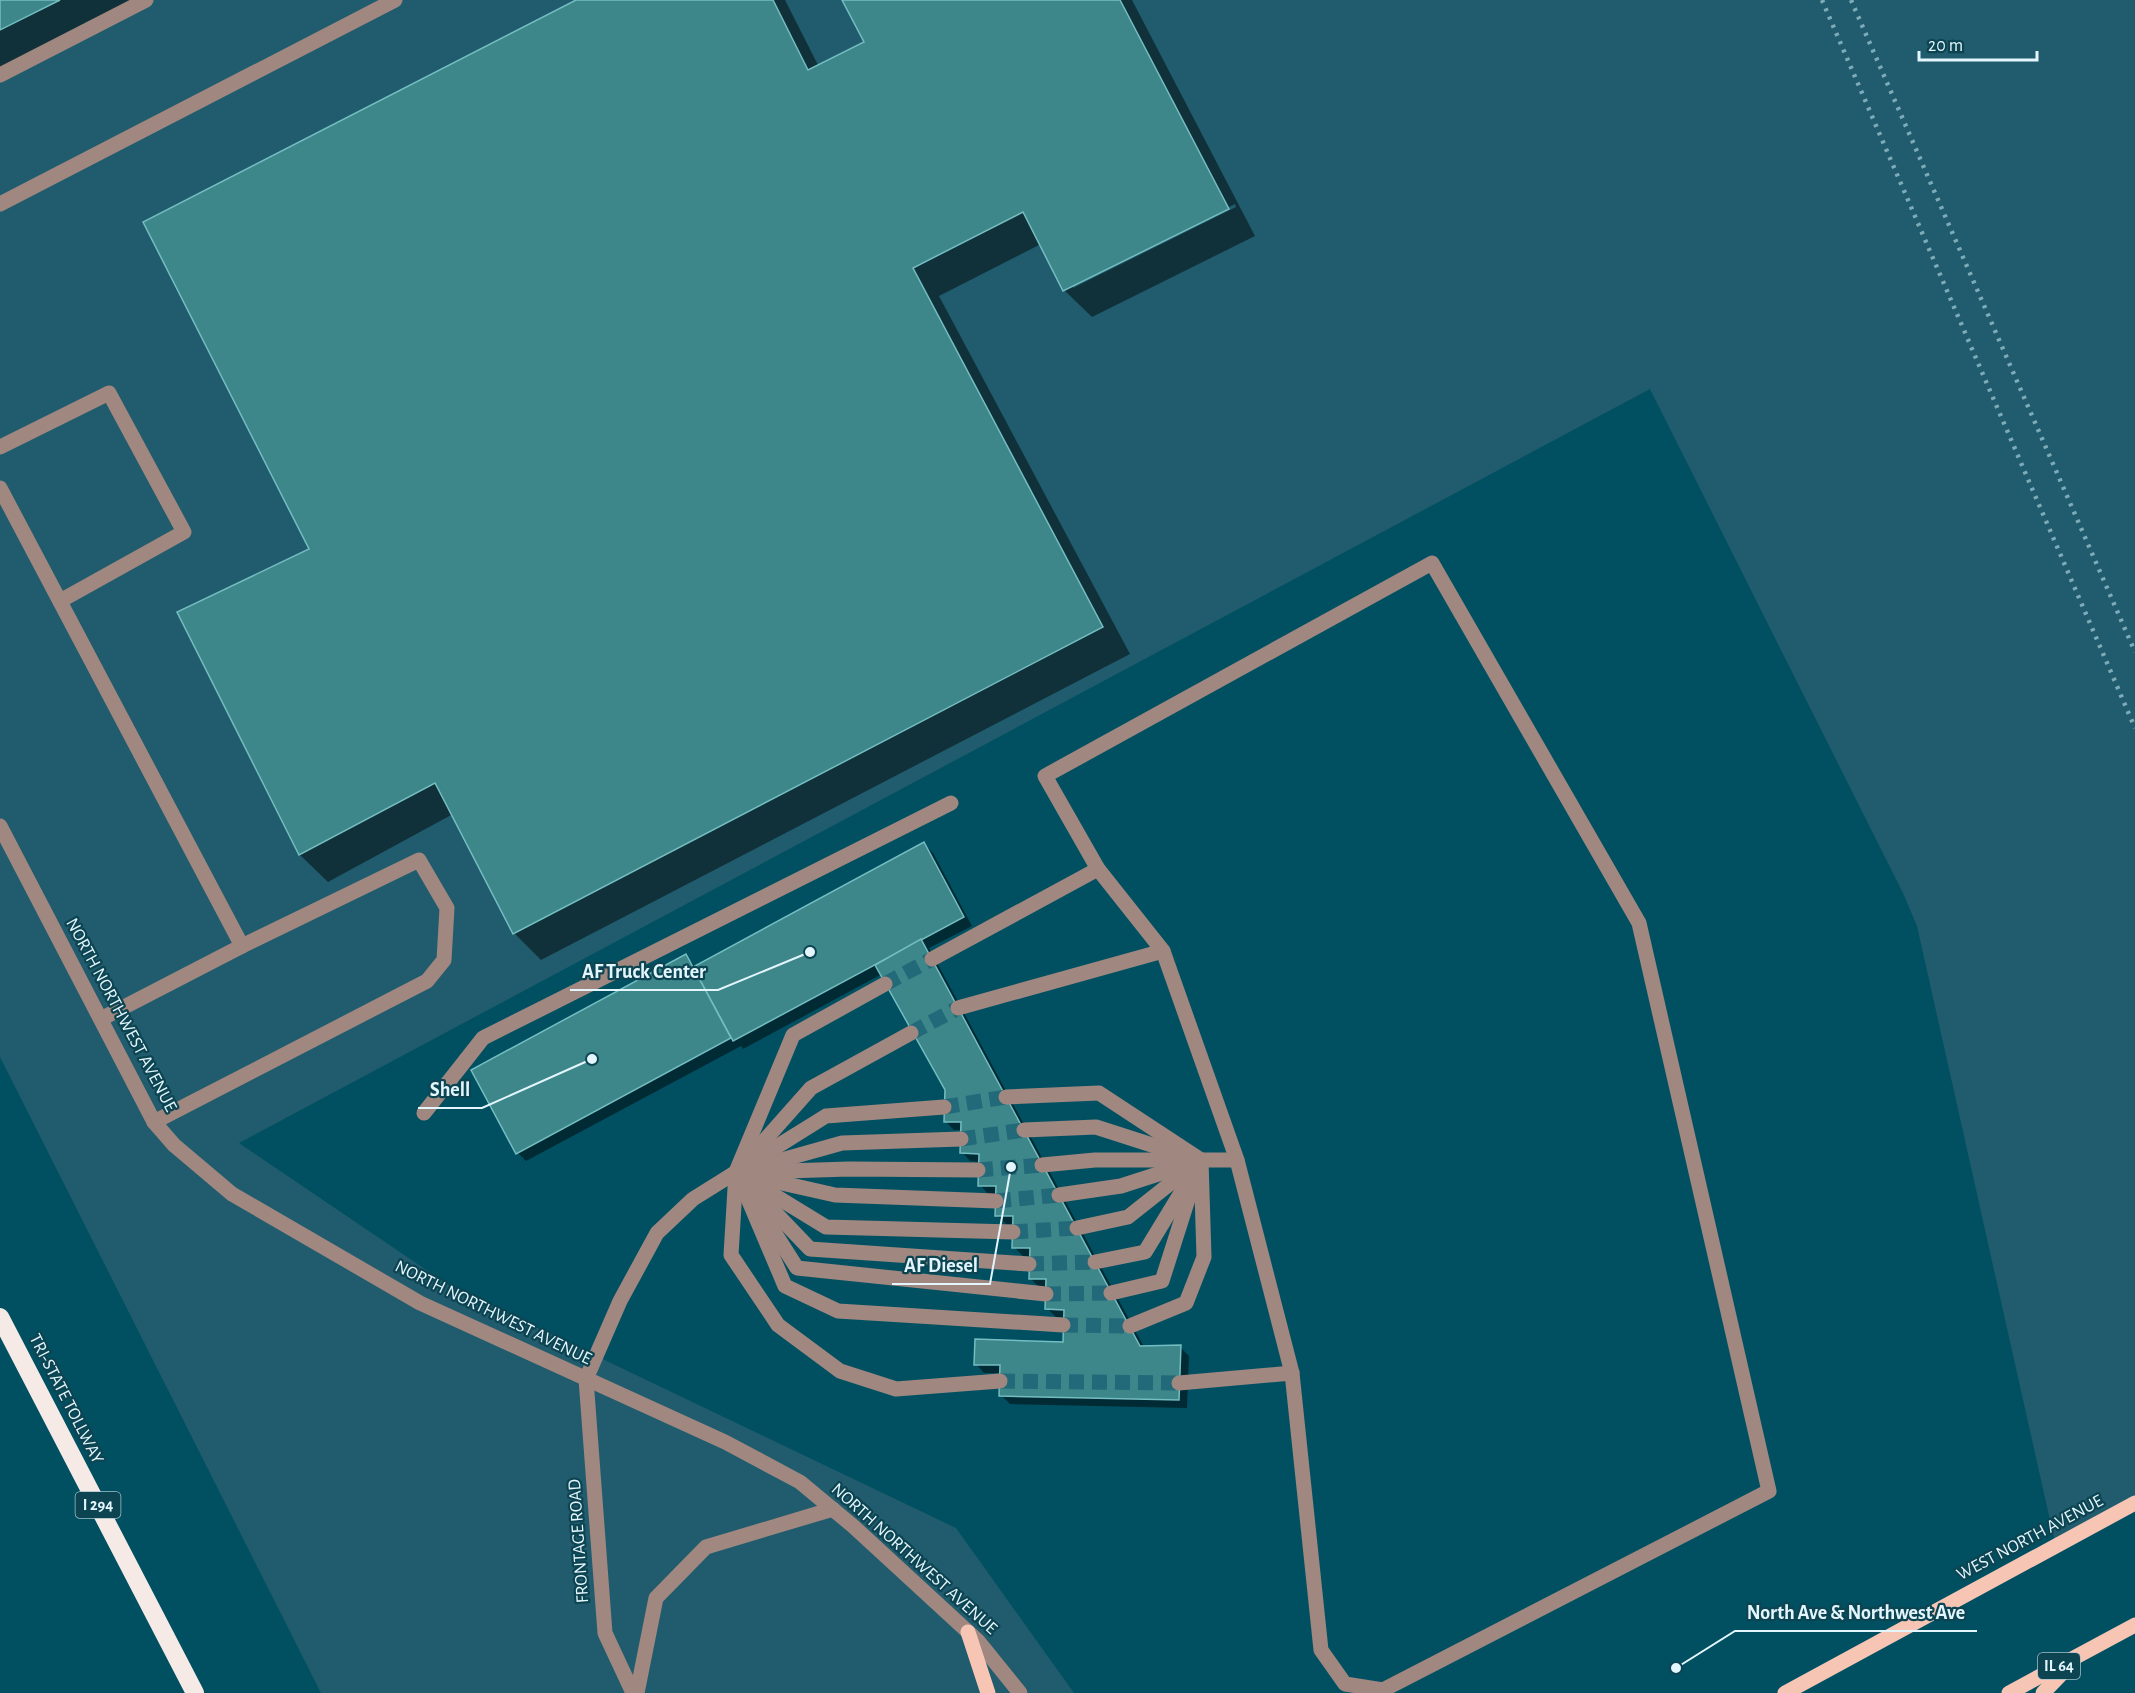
<svg xmlns="http://www.w3.org/2000/svg" width="2135" height="1693" viewBox="0 0 2135 1693" font-family="'Alegreya Sans',sans-serif">
  <style>
    .built { fill: #205c6d }
    .shadow { fill: #0007; fill-rule: evenodd }
    .building { fill: #3d878b; stroke: #74bdc1; stroke-width: 1.5 }
    .lines { fill: none; stroke-linecap: round; stroke-linejoin: round }
    .minor-tunnel { stroke: #226979; stroke-width: 15; stroke-dasharray: 15 8; stroke-linecap: butt }
    .minor { stroke: #a0877f; stroke-width: 15 }
    .major { stroke: #f7c5b4; stroke-width: 15 }
    .highway { stroke: #f6eae6; stroke-width: 18 }
    .rail { stroke: #7dacb8; stroke-width: 4.5; stroke-dasharray: 3 6; stroke-linecap: butt }
    .labels { text-anchor: middle; dominant-baseline: central; stroke-width: 4.5; stroke-linejoin: round; paint-order: stroke }
    .shield { fill: #0d4452; stroke: #a3c1ca; stroke-width: 1.5 }
    .shield-label { font-size: 16px; font-weight: bold; fill: #e3f6fd }
    .street-label { font-size: 18px; fill: #e3f6fd; stroke: #0d4452 }
    .leader { fill: none; stroke: #e3f6fd; stroke-width: 2 }
    .callout-dot { fill: #e3f6fd; stroke: #0d4452; stroke-width: 2 }
    .callout-label { font-size: 20px; text-anchor: middle; font-weight: bold; fill: #e3f6fd; stroke: #0d4452; stroke-width: 4.5; stroke-linejoin: round; paint-order: stroke }
  </style>
  <rect width="100%" height="100%" fill="#005062"/>
  <polygon class="built" points="0,0 2135,0 2135,1504 2056,1547 1917,926 1903,893 1650,389 239,1143 450,1286 956,1528 1074,1693 321,1693 0,1057"/>
  <g class="shadow">
    <polygon points="0,0 140,0 0,71"/>
    <path d="M 579,0 L 785,0 L 819,67 L 866,43 L 843,0 L 1132,0 L 1255,236 L 1092,317 L 1064,290 L 1041,244 L 939,296 L 1130,654 L 541,960 L 514,933 L 453,814 L 328,882 L 300,855 L 180,613 L 311,549 ZM 1235,204 L 1236,207 L 1073,288 L 1073,285 Z"/>
    <polygon points="924,844 933,853 972,926 929,948 1144,1347 1180,1347 1189,1356 1187,1408 1010,1404 1001,1395 1002,1373 984,1373 976,1364 1064,1343 1065,1317 1056,1317 1047,1308 1048,1287 1039,1287 1030,1278 1031,1256 1023,1256 1014,1247 1015,1224 1006,1224 997,1215 998,1194 988,1194 980,1185 980,1162 970,1161 962,1152 962,1130 954,1130 945,1121 946,1090 882,974 743,1049 741,1046 526,1161 518,1153 685,955 696,968"/>
  </g>
  <g class="building">
    <polygon points="0,0 60,0 0,30"/>
    <polygon points="576,0 773,0 808,70 864,42 842,0 1120,0 1229,209 1063,291 1023,212 913,268 1103,627 513,934 435,783 299,855 177,612 309,549 143,222"/>
    <polygon points="924,842 964,917 733,1041 693,967"/>
    <polygon points="921,939 1140,1346 1181,1345 1179,1400 999,1396 1000,1365 974,1365 975,1339 1063,1342 1064,1310 1045,1309 1046,1279 1029,1279 1030,1248 1012,1248 1013,1216 995,1216 996,1186 978,1186 979,1154 960,1153 961,1122 944,1122 945,1090 875,965"/>
    <polygon points="686,954 731,1038 516,1154 471,1070"/>
  </g>
  <g class="lines">
    <g class="minor-tunnel">
      <polyline points="885,984 932,959"/>
      <polyline points="911,1033 958,1008"/>
      <polyline points="944,1107 1006,1097"/>
      <polyline points="961,1139 1024,1130"/>
      <polyline points="978,1170 1042,1165"/>
      <polyline points="996,1201 1059,1195"/>
      <polyline points="1013,1232 1077,1228"/>
      <polyline points="1029,1264 1095,1262"/>
      <polyline points="1046,1294 1111,1293"/>
      <polyline points="1063,1325 1130,1326"/>
      <polyline points="1000,1381 1179,1383"/>
    </g>
    <g class="minor">
      <polyline points="0,75 146,0"/>
      <polyline points="0,204 395,0"/>
      <polyline points="0,447 109,393 184,532 60,601"/>
      <polyline points="0,488 242,946"/>
      <polygon points="1432,563 1639,923 1769,1491 1383,1690 1345,1684 1321,1650 1292,1373 1237,1160 1163,951 1098,869 1045,776"/>
      <polyline points="0,826 154,1122 174,1145 232,1194 420,1303 725,1442 800,1482 853,1526 978,1641 1020,1693"/>
      <polyline points="932,959 1098,869"/>
      <polyline points="885,984 793,1035 736,1172 731,1255 778,1325 840,1371 896,1389 1000,1381"/>
      <polyline points="958,1008 1163,951"/>
      <polyline points="101,1019 242,946 419,860 447,908 444,960 427,981 154,1122"/>
      <polyline points="1006,1097 1099,1093 1201,1160"/>
      <polyline points="424,1113 483,1038 951,803"/>
      <polyline points="1024,1130 1096,1127 1183,1155"/>
      <polyline points="748,1159 811,1088 911,1033"/>
      <polyline points="1042,1165 1095,1160 1237,1160"/>
      <polyline points="760,1166 842,1143 961,1139"/>
      <polyline points="757,1172 849,1169 978,1170"/>
      <polyline points="738,1175 785,1286 838,1311 1063,1325"/>
      <polyline points="751,1176 835,1195 996,1201"/>
      <polyline points="743,1179 810,1249 1029,1264"/>
      <polyline points="754,1183 826,1227 1013,1232"/>
      <polyline points="1059,1195 1121,1186 1186,1165"/>
      <polyline points="762,1213 797,1268 1046,1294"/>
      <polyline points="1077,1228 1128,1217 1191,1167"/>
      <polyline points="1095,1262 1145,1252 1187,1183"/>
      <polyline points="1111,1293 1162,1281 1197,1171"/>
      <polyline points="1130,1326 1186,1303 1204,1257 1201,1160"/>
      <polyline points="1179,1383 1292,1373"/>
      <polyline points="633,1693 605,1633 586,1379 620,1301 657,1233 693,1199 826,1116 944,1107"/>
      <polyline points="637,1693 656,1598 706,1547 833,1509"/>
    </g>
    <g class="major">
      <polyline points="968,1632 988,1693"/>
      <polyline points="1785,1693 2135,1503"/>
      <polyline points="2009,1693 2135,1625"/>
      <polyline points="2043,1693 2068,1667"/>
    </g>
    <polyline class="highway" points="0,1317 195,1693"/>
    <g class="rail">
      <polyline points="1822,0 2135,728"/>
      <polyline points="1851,0 2135,652"/>
    </g>
  </g>
  <g class="labels">
    <g class="shield">
      <rect x="75.5" y="1492" width="45" height="26" rx="4.5"/>
      <rect x="2038" y="1653" width="42" height="26" rx="4.5"/>
    </g>
    <g class="shield-label">
      <text x="98" y="1505">I 294</text>
      <text x="2059" y="1666">IL 64</text>
    </g>
    <g class="street-label">
      <text transform="translate(121 1015) rotate(62)">NORTH NORTHWEST AVENUE</text>
      <text transform="translate(493 1313) rotate(26)">NORTH NORTHWEST AVENUE</text>
      <text transform="translate(66 1399) rotate(63)">TRI-STATE TOLLWAY</text>
      <text transform="translate(2030 1538) rotate(-28)">WEST NORTH AVENUE</text>
      <text transform="translate(579 1541) rotate(-94)">FRONTAGE ROAD</text>
      <text transform="translate(914 1559) rotate(42)">NORTH NORTHWEST AVENUE</text>
    </g>
  </g>
  <path class="leader" d="M810 952L718 990H570M592 1059L482 1108H418M1011 1167L990 1284H892M1676 1668L1735 1631H1977"/>
  <g class="callout-dot">
    <circle cx="810" cy="952" r="6"/>
    <circle cx="592" cy="1059" r="6"/>
    <circle cx="1011" cy="1167" r="6"/>
    <circle cx="1676" cy="1668" r="6"/>
  </g>
  <g class="callout-label">
    <text x="644" y="978">AF Truck Center</text>
    <text x="450" y="1096">Shell</text>
    <text x="941" y="1272">AF Diesel</text>
    <text x="1856" y="1619">North Ave &amp; Northwest Ave</text>
  </g>
  <path d="M1919 51v9h118v-9" fill="none" stroke="#e3f6fd" stroke-width="3"/>
  <text x="1928" y="51" font-size="18" fill="#e3f6fd" stroke="#0d4452" stroke-width="4.5" paint-order="stroke">20 m</text>
</svg>
